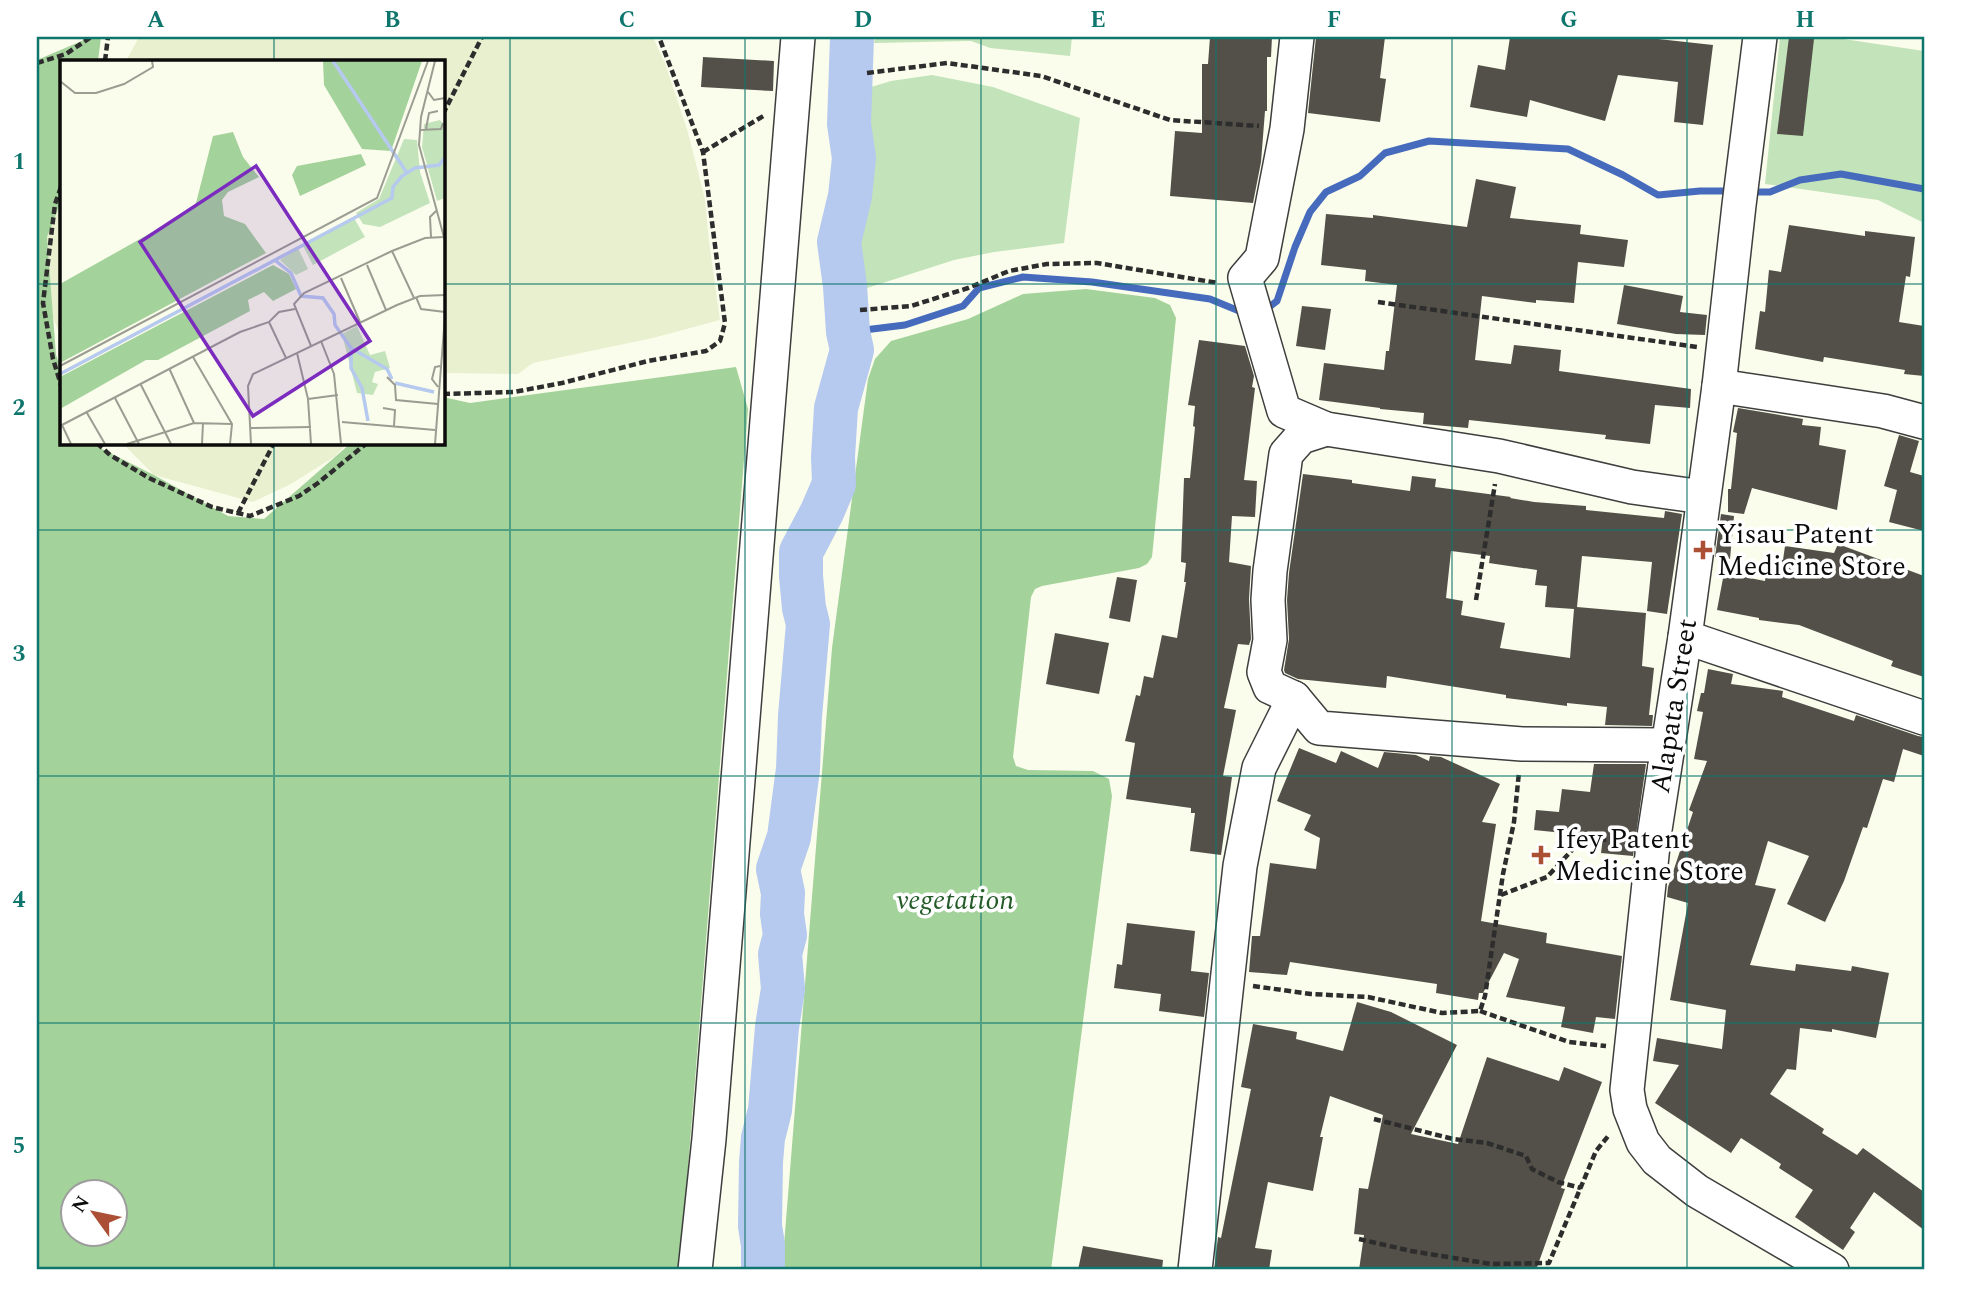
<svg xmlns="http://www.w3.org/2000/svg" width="1961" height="1307" viewBox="0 0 1961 1307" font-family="Spectral,serif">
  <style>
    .farmland { fill: #e9f0cf }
    .green { fill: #c3e3ba }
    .forest { fill: #a4d29b; fill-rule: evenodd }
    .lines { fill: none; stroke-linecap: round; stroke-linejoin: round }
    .stream { stroke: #466bbd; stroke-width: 7 }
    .river { stroke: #b6c9ee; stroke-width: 44 }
    .building { fill: #535049; fill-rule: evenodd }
    .minor-casing { stroke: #3e3e3e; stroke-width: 36 }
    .path { stroke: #2d2d2d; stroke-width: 4.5; stroke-dasharray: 7 3.5; stroke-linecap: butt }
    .minor { stroke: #fff; stroke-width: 33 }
    .grid { fill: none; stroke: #0f766e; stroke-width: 2; stroke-opacity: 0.55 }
    .poi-dot { fill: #ab5034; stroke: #fff; stroke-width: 2.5 }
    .labels { text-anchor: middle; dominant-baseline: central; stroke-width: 7; stroke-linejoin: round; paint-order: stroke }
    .poi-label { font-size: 28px; fill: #0b0b0b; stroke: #fff; text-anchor: start }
    .street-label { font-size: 28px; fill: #0b0b0b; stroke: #fff }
    .park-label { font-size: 28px; font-style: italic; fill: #245b28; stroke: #fff }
    .inset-river { fill: none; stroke: #b6c9ee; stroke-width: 3.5 }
    .inset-road { fill: none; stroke: #9b9c92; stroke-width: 2 }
    .view { fill: #7b2cbf; fill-opacity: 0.15; stroke: #7b2cbf; stroke-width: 3.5 }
    .inset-edge { fill: none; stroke: #0b0b0b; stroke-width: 3.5 }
    .neatline { fill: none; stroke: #0f766e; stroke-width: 2.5 }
    .grid-label { font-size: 23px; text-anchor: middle; font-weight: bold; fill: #0f766e }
  </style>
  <rect width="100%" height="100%" fill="#fbfdec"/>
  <g class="farmland">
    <polygon points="139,37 653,37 666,66 687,129 705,199 709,241 720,320 653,338 533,363 518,374 448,373 443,374 443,61 126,61"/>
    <polygon points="61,188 61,339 53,317 47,237"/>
    <polygon points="122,443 348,443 334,457 291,484 253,502 154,475"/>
  </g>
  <g class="green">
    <polygon points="875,37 1072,37 1070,56 990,48 971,41 874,43"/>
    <polygon points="1780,37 1830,37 1924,51 1924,223 1878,200 1765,184"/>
    <polygon points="932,75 993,87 1080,118 1064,243 994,252 954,260 861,290 845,224 861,90 891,81"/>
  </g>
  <g class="forest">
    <path d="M 91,37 L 101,37 L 98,61 L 61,61 L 61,201 L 47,237 L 56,355 L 61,368 L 61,443 L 93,443 L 94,445 L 154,475 L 228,516 L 264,519 L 351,443 L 443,443 L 443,397 L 470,403 L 736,367 L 748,409 L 680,1270 L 37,1270 L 37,60 ZM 74,1192 L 116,1192 L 116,1234 L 74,1234 Z"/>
    <polygon points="1086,289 1155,298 1170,305 1176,318 1152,557 1147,564 1139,568 1042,586 1035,589 1031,597 1013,757 1016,766 1028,770 1093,771 1109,779 1112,796 1051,1270 782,1270 832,648 868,379 875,359 891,341 968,319 1023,294"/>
  </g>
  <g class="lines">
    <g class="stream">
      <polyline points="1750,192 1770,192 1800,180 1841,174 1924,189"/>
      <polyline points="1264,311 1277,301 1295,247 1310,212 1326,192 1360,176 1385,153 1429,141 1568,149 1623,175 1658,195 1700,191 1731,191"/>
      <polyline points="848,332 905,325 963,306 979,288 1023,277 1092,282 1210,299 1244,313"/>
    </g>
    <polyline class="river" points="763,1270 763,1245 760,1226 761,1162 763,1138 770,1110 777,1027 783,989 780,954 785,935 782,914 783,893 778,869 789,837 798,769 800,716 808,624 804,608 801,576 801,552 822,512 834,484 833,457 836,408 852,350 848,332 845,286 839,242 850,196 854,158 849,124 852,37"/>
  </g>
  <g class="building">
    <polygon points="1210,37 1272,37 1271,57 1267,57 1267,111 1265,111 1261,162 1253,203 1170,196 1175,131 1202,133 1202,64 1208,64"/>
    <polygon points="1316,37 1385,37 1380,78 1386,79 1380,122 1308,113"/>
    <polygon points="1510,37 1640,37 1713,45 1703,125 1674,122 1678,82 1618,75 1605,121 1530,100 1527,117 1470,107 1478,65 1505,70"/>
    <polygon points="1789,37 1814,39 1803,136 1777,134"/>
    <polygon points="703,57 774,61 773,91 701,87"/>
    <polygon points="1476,179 1516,187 1510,218 1581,225 1580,234 1628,240 1624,267 1578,262 1574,303 1536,300 1536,303 1482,296 1475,360 1511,364 1514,345 1561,350 1559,371 1691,389 1690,408 1655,405 1650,444 1605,439 1606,435 1469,420 1468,428 1423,424 1424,413 1380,409 1380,408 1319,400 1324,363 1384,370 1386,351 1389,351 1397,285 1365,281 1366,270 1321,265 1326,214 1373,218 1373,215 1467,227"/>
    <polygon points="1789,225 1865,236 1865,231 1915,237 1910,277 1906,276 1899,322 1924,326 1924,376 1904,374 1905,370 1824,357 1823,362 1755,349 1760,311 1765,312 1769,270 1781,272"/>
    <polygon points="1624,285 1683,296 1680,312 1707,315 1705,335 1676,334 1617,324"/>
    <polygon points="1302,306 1331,309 1325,350 1296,346"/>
    <polygon points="1199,340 1245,346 1254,376 1252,387 1255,388 1244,480 1257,481 1255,517 1232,516 1229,562 1251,566 1249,599 1251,639 1249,645 1238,644 1224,708 1236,710 1223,776 1232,777 1221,855 1190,851 1195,813 1191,813 1191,808 1126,799 1135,743 1125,741 1136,695 1140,696 1144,676 1153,678 1162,635 1177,638 1186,582 1184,582 1186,563 1181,562 1184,478 1190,478 1195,427 1193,426 1195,406 1188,405"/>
    <polygon points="1738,408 1803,419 1802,425 1821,427 1819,445 1846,450 1837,510 1752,488 1744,514 1728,512 1728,489 1731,489 1737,433 1733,432"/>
    <polygon points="1899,435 1919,441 1910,472 1924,476 1924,531 1889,522 1897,490 1884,486"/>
    <path d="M 1303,474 L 1352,480 L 1352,483 L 1410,491 L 1412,476 L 1436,479 L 1435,487 L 1511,497 L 1510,498 L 1534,502 L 1586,506 L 1586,510 L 1664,518 L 1665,511 L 1682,514 L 1667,614 L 1647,611 L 1652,562 L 1582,556 L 1577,607 L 1646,613 L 1642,666 L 1654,668 L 1649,715 L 1653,715 L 1652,726 L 1605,725 L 1607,707 L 1567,703 L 1567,706 L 1506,698 L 1506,695 L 1387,676 L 1386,688 L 1298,679 L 1285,673 L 1284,670 L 1289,639 L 1287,600 L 1289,573 ZM 1451,551 L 1490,556 L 1489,563 L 1537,570 L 1535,585 L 1547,586 L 1545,607 L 1574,609 L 1570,658 L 1500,648 L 1505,623 L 1461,615 L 1463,601 L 1446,598 Z"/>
    <polygon points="1721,514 1734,516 1730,559 1715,557"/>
    <polygon points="1838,544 1924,576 1924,677 1891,666 1893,661 1799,625 1759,620 1759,618 1717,610 1724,573 1765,581 1768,558 1783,560 1785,546 1834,553"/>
    <polygon points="1117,577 1137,580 1130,622 1109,618"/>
    <polygon points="1055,633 1109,643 1099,694 1046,684"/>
    <polygon points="1708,669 1733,674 1731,684 1783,691 1782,697 1854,721 1856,715 1918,736 1924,737 1924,756 1903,749 1894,782 1883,779 1867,828 1863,827 1844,881 1825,922 1787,904 1809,856 1768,841 1755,885 1776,889 1750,965 1795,971 1796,964 1851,971 1852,966 1889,973 1876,1038 1832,1029 1832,1032 1800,1028 1796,1070 1787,1069 1770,1094 1824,1129 1822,1133 1857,1155 1863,1148 1924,1192 1924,1230 1874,1192 1850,1228 1855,1232 1843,1250 1795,1217 1813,1190 1779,1168 1781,1164 1741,1138 1731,1153 1655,1103 1679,1065 1653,1061 1657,1038 1722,1049 1726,1010 1670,1000 1688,903 1667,897 1668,887 1693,812 1689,810 1707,761 1694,759 1703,712 1697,711 1701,693 1704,693"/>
    <polygon points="1299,748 1336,763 1341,751 1378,768 1384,752 1416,755 1429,761 1430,756 1441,757 1500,784 1482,822 1496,824 1481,921 1547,933 1546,943 1622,956 1615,1019 1596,1017 1593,1033 1561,1027 1565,1007 1506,997 1519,959 1504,953 1483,993 1479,993 1478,1000 1436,993 1437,984 1290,962 1287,975 1249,972 1252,936 1260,936 1270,863 1316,869 1320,838 1304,830 1311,815 1277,801"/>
    <polygon points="1594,764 1646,764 1633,856 1601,853 1603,837 1534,830 1536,810 1559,812 1562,789 1590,792"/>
    <polygon points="1127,923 1195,931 1191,971 1209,973 1204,1017 1159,1011 1161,994 1114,988 1117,964 1122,965"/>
    <polygon points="1357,1002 1391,1012 1457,1045 1411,1134 1458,1144 1487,1057 1559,1081 1564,1067 1602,1082 1561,1188 1565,1189 1536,1270 1359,1270 1364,1235 1354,1234 1359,1188 1368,1189 1383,1115 1330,1096 1320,1137 1323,1137 1313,1191 1268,1182 1255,1248 1272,1250 1269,1270 1214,1270 1218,1237 1221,1238 1251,1089 1241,1087 1253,1024 1297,1032 1296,1039 1343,1051"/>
    <polygon points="1083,1246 1163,1260 1162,1270 1078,1270"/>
  </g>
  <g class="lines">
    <defs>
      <g id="minor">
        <polyline points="1297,37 1287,129 1262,258 1245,278 1284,411 1326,429 1499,456 1632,487 1703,497"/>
        <polyline points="1760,37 1739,205 1719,386 1685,637 1654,836 1627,1090 1630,1109 1643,1142 1657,1160 1697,1191 1832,1270"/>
        <polyline points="1719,386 1883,411 1924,422"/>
        <polyline points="1326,429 1301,437 1286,454 1270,571 1268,600 1270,640 1264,672 1270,687 1294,698 1319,728 1522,744 1667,745"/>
        <polyline points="1685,637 1924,718"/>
        <polyline points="695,1270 709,1139 798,37"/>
        <polyline points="1195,1270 1240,866 1259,768 1294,698"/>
      </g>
    </defs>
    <use href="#minor" class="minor-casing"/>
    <g class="path">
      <polyline points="105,61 108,37"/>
      <polyline points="37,63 66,54 91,37"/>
      <polyline points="867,73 947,63 1041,76 1170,120 1259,126"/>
      <polyline points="443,114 482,37"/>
      <polyline points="703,152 765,115"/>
      <polyline points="61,187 55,204 43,303 53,359 61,385"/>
      <polyline points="1378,302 1697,347"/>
      <polyline points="860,310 911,306 968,288 1009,271 1047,264 1097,263 1218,283"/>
      <polyline points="443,394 514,392 562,383 648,361 706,351 720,341 725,323 703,152 659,37"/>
      <polyline points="97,443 110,455 149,478 212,507 250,516 299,496 318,483 367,443"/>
      <polyline points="238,513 274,443"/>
      <polyline points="1476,600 1495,484"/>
      <polyline points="1501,895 1547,877 1574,848 1602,840 1625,838"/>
      <polyline points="1253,986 1311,994 1368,997 1442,1013 1480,1011 1485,996 1503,874 1514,822 1519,772"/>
      <polyline points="1480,1011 1569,1042 1606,1046"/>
      <polyline points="1374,1119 1453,1139 1487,1143 1526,1156 1532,1169 1558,1182 1581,1188"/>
      <polyline points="1359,1239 1411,1251 1491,1264 1549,1263 1596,1151 1609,1135"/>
    </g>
    <use href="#minor" class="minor"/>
  </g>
  <path class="grid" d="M 274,37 L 274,61M 510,37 L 510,1270M 745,37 L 745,1270M 981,37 L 981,1270M 1216,37 L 1216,1270M 1452,37 L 1452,1270M 1687,37 L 1687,1270M 37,284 L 61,284M 443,284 L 1924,284M 274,443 L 274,1270M 37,530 L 1924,530M 37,776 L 1924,776M 37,1023 L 1924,1023"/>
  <g class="poi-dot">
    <path d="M1699.5 539.5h7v7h7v7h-7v7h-7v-7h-7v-7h7z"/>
    <path d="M1537.5 844.5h7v7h7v7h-7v7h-7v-7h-7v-7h7z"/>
  </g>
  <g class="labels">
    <g class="poi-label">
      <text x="1717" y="534">Yisau Patent<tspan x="1717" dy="32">Medicine Store</tspan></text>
      <text x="1555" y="839">Ifey Patent<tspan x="1555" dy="32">Medicine Store</tspan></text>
    </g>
    <g class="street-label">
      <text transform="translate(1674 706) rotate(-81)">Alapata Street</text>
    </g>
    <g class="park-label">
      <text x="955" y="900">vegetation</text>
    </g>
  </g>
  <g transform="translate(60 60)">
    <rect width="385" height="385" fill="#fbfdec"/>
    <path d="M 380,60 L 385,66 L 385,138 L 377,141 L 362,87 L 364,64 ZM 344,79 L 357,80 L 360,112 L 370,143 L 320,167 L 303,164 L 296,153 L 319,139 ZM 294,158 L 305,177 L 253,205 L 243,186 ZM 238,188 L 248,209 L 236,215 L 220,200 ZM 297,266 L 310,295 L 325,291 L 330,308 L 315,312 L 312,322 L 318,324 L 313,335 L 297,333 L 282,274 Z" fill="#c3e3ba"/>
    <path d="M 263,1 L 362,1 L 331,91 L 302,89 L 264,25 ZM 173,72 L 183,97 L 199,117 L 168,132 L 162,140 L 164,156 L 185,164 L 206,193 L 0,303 L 0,224 L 128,152 L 136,143 L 153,76 ZM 301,94 L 306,105 L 240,136 L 232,115 L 237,106 ZM 213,205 L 229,214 L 236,229 L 213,241 L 204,232 L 188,240 L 190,251 L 98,300 L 86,300 L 0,349 L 0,317 Z" fill="#a4d29b"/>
    <path class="inset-river" d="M 273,1 L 347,113M 216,201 L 231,213 L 241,236 L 263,238 L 274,254 L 275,265 L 291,288 L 291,308 L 302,328 L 308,361M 291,288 L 327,309 L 332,319M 0,314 L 332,138 L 333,127 L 342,116 L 355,108 L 379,105 L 385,98M 335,323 L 374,332"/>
    <path class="inset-road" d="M 375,1 L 361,57 L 359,85 L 385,181M 0,21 L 15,33 L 36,33 L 64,24 L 93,7 L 92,1M 368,32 L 374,40 L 385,38M 366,69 L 369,53 L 378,51M 360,70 L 381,69 L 383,63M 371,177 L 370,157 L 376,151M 332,191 L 354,238M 307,205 L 326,250M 281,218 L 300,262M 356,237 L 361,249 L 385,252M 209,262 L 226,298M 261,281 L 274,314 L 281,384M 251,286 L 234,244 L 244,233 L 332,191 L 365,178 L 383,177M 237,293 L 248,339 L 251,384M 133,297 L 172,364 L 170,384M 0,306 L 317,138 L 368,1M 109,308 L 134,363M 327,317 L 335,325 L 336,340 L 378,344M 81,325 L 111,384M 378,327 L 372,319 L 375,307 L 380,306M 55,338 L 79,384M 248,339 L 278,335M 323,348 L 335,350 L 334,366M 27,353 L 45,384M 282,362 L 375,370M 2,365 L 11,384M 0,366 L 180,272 L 209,262 L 219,252 L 235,249M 190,368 L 251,367M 67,384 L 134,363 L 172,364M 142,384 L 143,363M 191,384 L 188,326 L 193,314 L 337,245 L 360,236 L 385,235M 375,384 L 385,256"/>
    <path class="view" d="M 196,106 L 310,281 L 193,356 L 80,182 Z"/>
    <rect width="385" height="385" class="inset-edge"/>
  </g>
  <rect width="1961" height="1307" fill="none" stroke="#ffffff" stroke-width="77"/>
  <g transform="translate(94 1213) rotate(303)"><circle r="33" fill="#ffffff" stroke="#9d9d9d" stroke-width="2"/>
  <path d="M0-5L12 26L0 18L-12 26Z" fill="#ab5034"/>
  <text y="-10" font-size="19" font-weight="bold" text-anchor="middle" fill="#0b0b0b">N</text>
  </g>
  <rect x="38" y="38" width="1885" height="1230" class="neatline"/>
  <g class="grid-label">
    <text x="156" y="27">A</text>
    <text x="392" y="27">B</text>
    <text x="627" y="27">C</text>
    <text x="863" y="27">D</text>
    <text x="1098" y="27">E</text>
    <text x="1334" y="27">F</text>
    <text x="1569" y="27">G</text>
    <text x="1805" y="27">H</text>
    <text x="19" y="169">1</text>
    <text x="19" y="415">2</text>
    <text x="19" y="661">3</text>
    <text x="19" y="907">4</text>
    <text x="19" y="1153">5</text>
  </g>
</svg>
